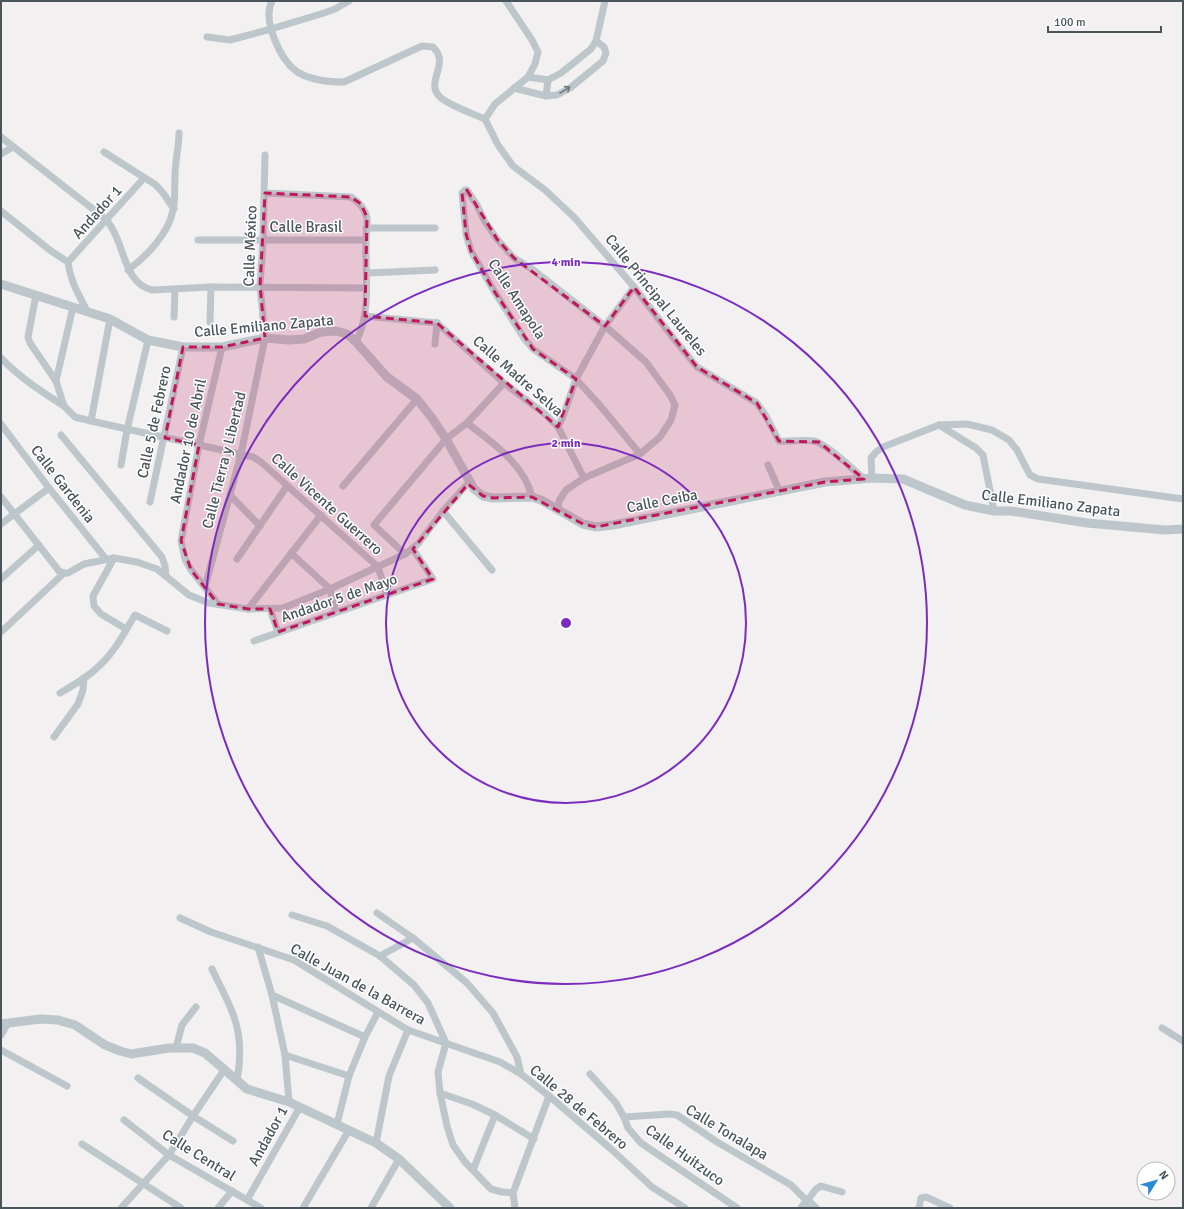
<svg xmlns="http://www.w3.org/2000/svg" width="1184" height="1209" viewBox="0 0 1184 1209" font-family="Signika,sans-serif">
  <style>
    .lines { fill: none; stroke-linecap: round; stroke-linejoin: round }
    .minor { stroke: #bdc6cb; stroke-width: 7 }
    .tertiary { stroke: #bdc6cb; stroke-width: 9 }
    .oneway { stroke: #6c777d }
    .marked { fill: #c2185b; fill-opacity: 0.2; stroke: #c2185b; stroke-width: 3; stroke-dasharray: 8 5; stroke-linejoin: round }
    .ring { fill: none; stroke: #7b2cbf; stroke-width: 2 }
    .labels { text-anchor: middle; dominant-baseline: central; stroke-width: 3; stroke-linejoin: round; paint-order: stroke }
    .street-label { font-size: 15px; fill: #49555b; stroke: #fff }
    .centre { fill: #7b2cbf; stroke: #fff; stroke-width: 2 }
    .ring-label { font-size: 12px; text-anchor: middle; font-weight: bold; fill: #7b2cbf; stroke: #fff; stroke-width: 3; stroke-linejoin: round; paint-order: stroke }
  </style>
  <rect width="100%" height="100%" fill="#f2f0f0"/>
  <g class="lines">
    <g class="minor">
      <path d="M 272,1 C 262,20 280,59 296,71 C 309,80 328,82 344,82 L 422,46 L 433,47 C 451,64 424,82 440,97 C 447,104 475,115 485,119"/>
      <polyline points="207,37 230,40 271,29 324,13 335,9 349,1"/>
      <polyline points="528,77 548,80 561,73 591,49 596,41 605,1"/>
      <polyline points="514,88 546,96 557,95 570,88 603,61 606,53 604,47 596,41"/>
      <polyline points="546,96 548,80"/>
      <path d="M 485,119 L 498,145 L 513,166 L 545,190 L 574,217 L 634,287 L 674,339 L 697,367 L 757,403 L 766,416 L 779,441 C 791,442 803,439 814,441 C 826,443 854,470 864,479"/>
      <polyline points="485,119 495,104 528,77 535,64 538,52 532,40 506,1"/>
      <path d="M 1,137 L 107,220 C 110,225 113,229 115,234 C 125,254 127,284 152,290 L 211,287 L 366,288"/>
      <polyline points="104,152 156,185 163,193 174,209"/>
      <polyline points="1,154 13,147"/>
      <path d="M 265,193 L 351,197 C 359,202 365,208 367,218 C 368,225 366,233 366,239 C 365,274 372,310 356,342"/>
      <path d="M 1,211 L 51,251 L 68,262 C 70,281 79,295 87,311"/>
      <polyline points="366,228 435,228"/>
      <polyline points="198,240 366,240"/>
      <polyline points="68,262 144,178"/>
      <path d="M 128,270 C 147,256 169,233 173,210 C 176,198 174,187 175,176 C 175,161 179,147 179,133"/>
      <polyline points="367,273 435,270"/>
      <polyline points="36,295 28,337 30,343 56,381 64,406 75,417 91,421 253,457 261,462 378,567 387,595"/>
      <polyline points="365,316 437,323"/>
      <polyline points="174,317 175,290"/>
      <polyline points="210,322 211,287"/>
      <polyline points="437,323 504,383 545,414 558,427 584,478"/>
      <polyline points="435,344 437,323"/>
      <path d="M 1,358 C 19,377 42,392 64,406"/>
      <polyline points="56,381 73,307"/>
      <polyline points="91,421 110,319"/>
      <path d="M 467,423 C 492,442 525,465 532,497"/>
      <polyline points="1,424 49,488 106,559"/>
      <polyline points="939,425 976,448 983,455 994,511"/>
      <polyline points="558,427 563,416 576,379 605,326 634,287"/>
      <polyline points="61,435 162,557 165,566 166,576"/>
      <polyline points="121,465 127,430 148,340"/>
      <polyline points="768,465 780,492"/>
      <polyline points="872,478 871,458 876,452 883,447 939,425 967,424 992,430 1009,440 1017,450 1030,475 1038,479 1183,499"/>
      <polyline points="343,486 417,399"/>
      <polyline points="230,495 260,526"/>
      <polyline points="1,497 59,571 64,573"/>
      <polyline points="150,502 183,347"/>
      <polyline points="443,511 492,570"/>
      <polyline points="558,511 559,501 566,490 584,478 640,454 660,437 671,420 675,405 670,395 646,362 605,326 532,269 514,258 497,239 484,220 477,205 467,190 465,190 462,193 466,234 471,251 494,291 524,338 533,349 576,379 597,402 640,454"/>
      <polyline points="1,524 49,488"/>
      <polyline points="291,553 330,589 336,612"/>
      <polyline points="405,554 374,525 446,439 467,423 504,383"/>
      <polyline points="114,558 93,596 94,606 101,614 126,629"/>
      <polyline points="237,559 287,486"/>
      <polyline points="1,579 39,545"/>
      <polyline points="205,587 241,454 265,338 260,286 263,240 265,155"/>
      <polyline points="218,604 191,570 185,559 181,541 199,445 222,347"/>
      <polyline points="248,609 321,515"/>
      <polyline points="270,609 278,632"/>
      <polyline points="1,632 64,573 68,573 84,564 114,558 137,562 157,569 189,595 209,603 248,609 283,608 330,589 405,554 418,544 443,511 470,481"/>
      <polyline points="254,641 433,579 413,549"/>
      <path d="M 60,693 C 74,685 88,677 99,666 C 115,652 124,633 135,615 L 167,631"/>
      <polyline points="54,737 78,704 83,690 84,678"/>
      <polyline points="377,913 413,938 467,983 493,1013 517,1057 521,1074"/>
      <polyline points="292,915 327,926 380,956 414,985 428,1003 446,1043"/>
      <polyline points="180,918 211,932 294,960 408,1030 500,1062 521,1074 549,1096 611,1149 652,1187 685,1208"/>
      <polyline points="258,947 272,995 285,1055 289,1102"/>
      <polyline points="380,956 413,938"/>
      <path d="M 212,969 C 219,984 227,998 233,1014 C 241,1035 241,1059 237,1081"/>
      <polyline points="272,995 365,1037"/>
      <polyline points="1162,1028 1183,1041"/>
      <polyline points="1,1035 8,1023"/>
      <polyline points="446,1043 438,1072 440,1093 447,1126 453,1145 465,1162 491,1189 502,1192 513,1193"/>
      <polyline points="176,1048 182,1025 196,1007"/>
      <polyline points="1,1050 67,1086"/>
      <polyline points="285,1055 349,1076"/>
      <polyline points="590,1074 616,1103 624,1117 628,1128 641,1143 737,1208"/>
      <polyline points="138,1078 193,1116 233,1141"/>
      <polyline points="440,1093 472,1104 495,1115 534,1139"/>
      <polyline points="624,1117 670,1114 677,1115 717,1142 791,1185 807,1201 816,1189 821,1186 842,1192"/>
      <polyline points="124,1120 169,1155 261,1208"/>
      <polyline points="337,1124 349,1076 365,1037 378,1012"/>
      <polyline points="376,1143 389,1076 408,1030"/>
      <polyline points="82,1144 181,1208"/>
      <polyline points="473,1170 495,1115"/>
      <polyline points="247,1200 300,1107"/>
      <polyline points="121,1208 169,1155 193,1116 224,1070"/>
      <polyline points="218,1208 232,1191"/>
      <polyline points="303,1208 349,1130"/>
      <polyline points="371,1208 399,1159"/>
      <polyline points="515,1208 513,1193 549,1096"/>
      <polyline points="919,1208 921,1198 926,1197 950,1208"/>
    </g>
    <g class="tertiary">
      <polyline points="1,284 110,319 117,323 148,340 183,347 222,347 265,338 289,340 304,339 321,332 336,331 347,334 356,342 387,377 417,399 432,418 446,439 474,489 483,496 493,498 532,497 541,500 583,524 596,527 613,525 825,482 872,478 903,479 965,505 994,511 1011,511 1087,523 1165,530 1183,529"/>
      <polyline points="1,1024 40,1019 58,1020 75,1025 105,1045 120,1051 131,1054 169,1048 193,1048 205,1053 247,1089 289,1102 376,1143 399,1159 450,1208"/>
      <polyline points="802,1208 807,1201 815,1208"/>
    </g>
  </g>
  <defs><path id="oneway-shaft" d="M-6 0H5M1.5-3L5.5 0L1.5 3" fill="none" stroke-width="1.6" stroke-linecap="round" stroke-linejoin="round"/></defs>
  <use class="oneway" href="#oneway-shaft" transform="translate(565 90) rotate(-32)"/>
  <path class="marked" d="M 467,190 L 497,239 L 514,258 L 605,326 L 634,287 L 697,367 L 757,403 L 779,441 L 819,442 L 864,479 L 825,482 L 596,527 L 583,524 L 532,497 L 493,498 L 483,496 L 468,484 L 413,549 L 433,579 L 278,632 L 270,609 L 248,609 L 218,604 L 191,570 L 181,541 L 199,445 L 165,438 L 183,347 L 222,347 L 265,338 L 260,286 L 265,193 L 351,197 L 361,204 L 367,217 L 365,316 L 437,323 L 558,427 L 576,379 L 533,349 L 494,291 L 471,251 L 466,234 L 462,193 Z"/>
  <g class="ring">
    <circle cx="566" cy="623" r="180"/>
    <circle cx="566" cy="623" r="361"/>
  </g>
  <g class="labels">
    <g class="street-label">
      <text transform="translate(97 212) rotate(-48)">Andador 1</text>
      <text x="306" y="227">Calle Brasil</text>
      <text transform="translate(250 246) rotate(-88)">Calle México</text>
      <text transform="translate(656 295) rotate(51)">Calle Principal Laureles</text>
      <text transform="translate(517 299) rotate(57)">Calle Amapola</text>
      <text transform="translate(264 326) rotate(-5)">Calle Emiliano Zapata</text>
      <text transform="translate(518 376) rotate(41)">Calle Madre Selva</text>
      <text transform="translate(154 422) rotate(-78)">Calle 5 de Febrero</text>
      <text transform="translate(188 441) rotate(-78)">Andador 10 de Abril</text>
      <text transform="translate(224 460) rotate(-76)">Calle Tierra y Libertad</text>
      <text transform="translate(63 484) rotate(52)">Calle Gardenia</text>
      <text transform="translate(662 501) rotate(-11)">Calle Ceiba</text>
      <text transform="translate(1051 503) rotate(7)">Calle Emiliano Zapata</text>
      <text transform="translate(327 504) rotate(42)">Calle Vicente Guerrero</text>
      <text transform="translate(339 598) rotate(-19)">Andador 5 de Mayo</text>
      <text transform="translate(358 984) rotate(29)">Calle Juan de la Barrera</text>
      <text transform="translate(579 1107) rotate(40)">Calle 28 de Febrero</text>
      <text transform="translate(727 1132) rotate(31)">Calle Tonalapa</text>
      <text transform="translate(268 1136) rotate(-61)">Andador 1</text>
      <text transform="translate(199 1155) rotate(32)">Calle Central</text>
      <text transform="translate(685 1155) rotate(36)">Calle Huitzuco</text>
    </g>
  </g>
  <circle cx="566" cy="623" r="6" class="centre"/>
  <g class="ring-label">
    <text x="566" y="266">4 min</text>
    <text x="566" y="447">2 min</text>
  </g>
  <rect width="1184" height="1209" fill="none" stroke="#49555b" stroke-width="4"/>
  <g transform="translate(1156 1181) rotate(53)"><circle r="19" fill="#ffffff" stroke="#b6bbbd"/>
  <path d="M0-3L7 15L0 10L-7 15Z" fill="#2a8ad2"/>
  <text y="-6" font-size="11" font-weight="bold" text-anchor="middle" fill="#49555b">N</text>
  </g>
  <path d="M1048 26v6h113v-6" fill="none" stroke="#49555b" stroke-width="2"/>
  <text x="1054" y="26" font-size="12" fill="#49555b" stroke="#ffffff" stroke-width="3" paint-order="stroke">100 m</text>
</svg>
